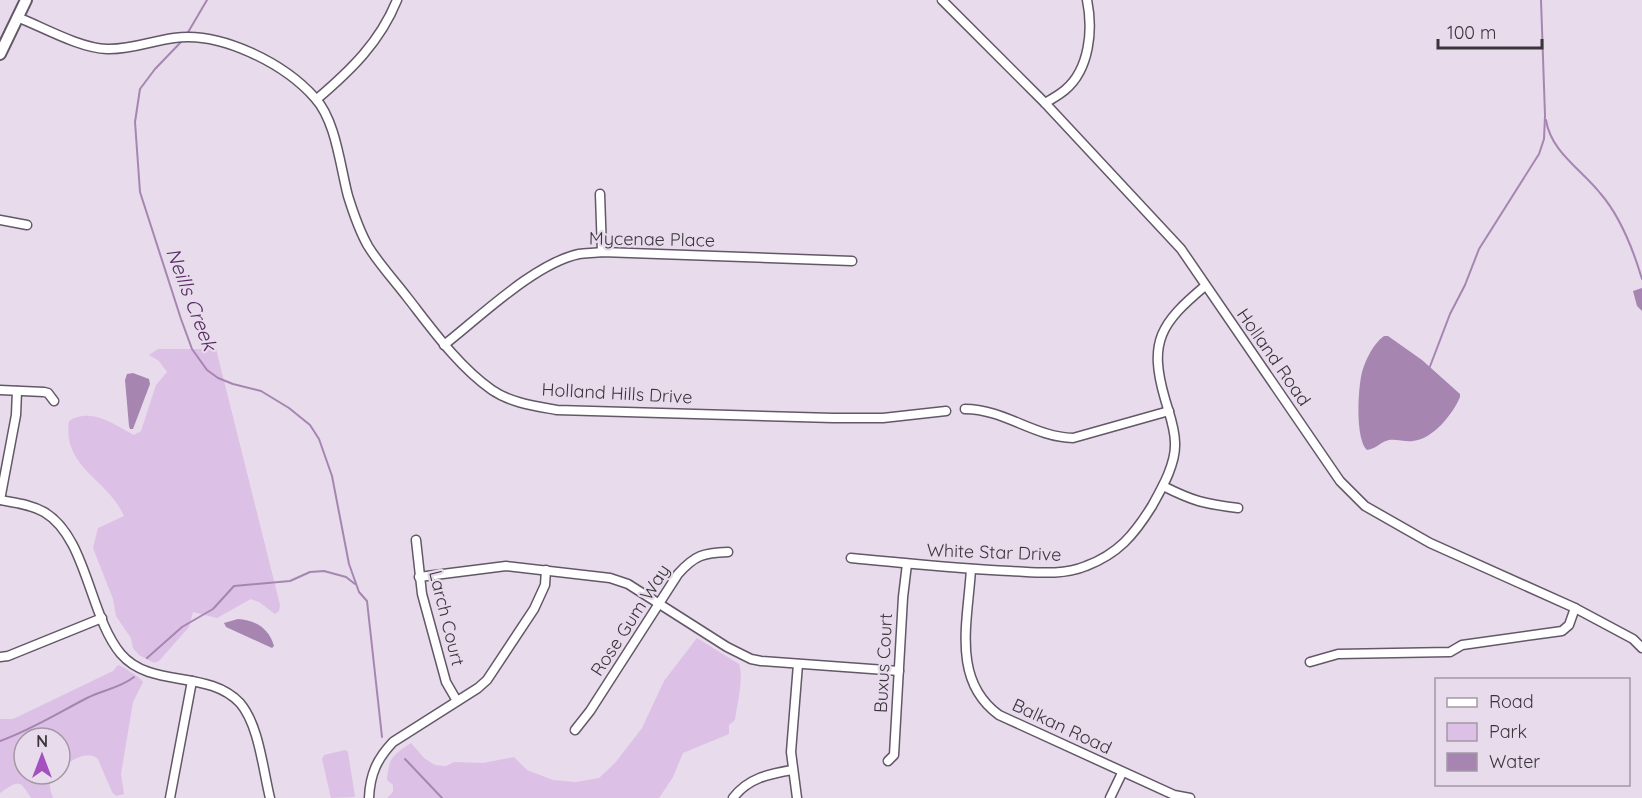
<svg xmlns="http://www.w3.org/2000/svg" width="1642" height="798" viewBox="0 0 1642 798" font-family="Quicksand,sans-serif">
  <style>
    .green { fill: #ddc0e6 }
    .water { fill: #a686b1 }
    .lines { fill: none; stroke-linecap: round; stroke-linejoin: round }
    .stream { stroke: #a686b1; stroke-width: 2 }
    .minor-casing { stroke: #635867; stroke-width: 11 }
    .tertiary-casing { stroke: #635867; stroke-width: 14 }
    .minor { stroke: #fff; stroke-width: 8 }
    .tertiary { stroke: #fff; stroke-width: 10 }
    .labels { text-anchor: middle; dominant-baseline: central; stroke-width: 4.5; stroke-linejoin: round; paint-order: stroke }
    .street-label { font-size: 18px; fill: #3a353b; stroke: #e7dbec }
    .water-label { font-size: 20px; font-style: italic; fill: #552b62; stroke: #e7dbec }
  </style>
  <rect width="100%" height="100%" fill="#e7dbec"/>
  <g class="green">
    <path d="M 158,349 L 216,349 L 280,605 L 279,611 L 275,614 L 259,602 L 251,599 L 217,618 L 193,612 L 189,627 L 159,661 L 154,663 L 139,655 L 133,648 L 131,638 L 116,616 L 113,599 L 93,548 L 98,528 L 124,516 C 108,479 62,468 69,421 C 92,407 114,425 134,435 L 141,431 L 156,385 L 167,372 L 159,361 L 149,355 Z"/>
    <path d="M 697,638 L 739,664 C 744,678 737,704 735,720 L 729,725 L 729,734 L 683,753 L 673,777 L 659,798 L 387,798 L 393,792 L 393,785 L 387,780 C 389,757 392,756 411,743 L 424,758 L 435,765 L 446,766 L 454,762 L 483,763 L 514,757 L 527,770 L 553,780 L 576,782 L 599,778 L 615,763 L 642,728 L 664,681 Z"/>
    <path d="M 118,665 C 124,667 140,677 143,682 L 133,702 L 121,774 L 124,794 L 116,796 L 112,792 L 98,759 C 86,749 71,762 60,768 L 60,738 L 24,738 L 24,774 L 52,774 C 48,782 50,790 53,798 L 31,798 C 19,778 18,781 0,793 L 0,719 L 13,719 L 113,671 Z"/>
    <polygon points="345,750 348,752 355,797 331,798 322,759 324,755"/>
  </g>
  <g class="water">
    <polygon points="1642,288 1642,311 1637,306 1633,291"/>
    <path d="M 1384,336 L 1388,336 L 1422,360 L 1460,394 L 1460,397 C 1453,414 1433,439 1413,441 C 1405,442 1397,439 1389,440 C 1380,442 1376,449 1367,450 C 1355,439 1358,388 1362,372 C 1366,359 1373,344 1384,336 Z"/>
    <polygon points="133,373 149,379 150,384 133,429 130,429 129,426 125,380 127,374"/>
    <path d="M 238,619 C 256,620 269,629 274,646 L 272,648 L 226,627 L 224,623 Z"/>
  </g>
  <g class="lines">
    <g class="stream">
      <polyline points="1541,0 1545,115"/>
      <polyline points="187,34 207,0"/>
      <polyline points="182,41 155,69 140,89 135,122 140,192 181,319 192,349 207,370 218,378 233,384 261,391 289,408 310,425 319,439 332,476 349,564 359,592 367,601 382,737"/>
      <path d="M 1546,120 C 1551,152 1581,169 1600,193 C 1621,217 1633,249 1642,279"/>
      <polyline points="1429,369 1450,314 1465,285 1479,249 1539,154 1544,139 1545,116"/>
      <polyline points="147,658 182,627 213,609 234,586 290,581 310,572 324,571 346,577 355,584"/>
      <path d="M 0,741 C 31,730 58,713 87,698 C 103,690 120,688 134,677"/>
      <polyline points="405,759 442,798"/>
    </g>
    <defs>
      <g id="minor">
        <polyline points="942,0 1045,103 1181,249 1340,481 1365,506 1430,543 1575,608 1633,639 1642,648"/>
        <path d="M 17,17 C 43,27 79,48 107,49 C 130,50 151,41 174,38 C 220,31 284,63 315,98 C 336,121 340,166 348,196 C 353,212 360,232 368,246 C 379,264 394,280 407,297 C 432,329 458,366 492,390 C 511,403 535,406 557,410 L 833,418 L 883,418 L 946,411"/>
        <path d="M 317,99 C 351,70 380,42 397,0"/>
        <path d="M 1045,103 C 1052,99 1059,95 1065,90 C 1090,69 1093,29 1087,0"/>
        <polyline points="600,194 602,252"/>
        <polyline points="0,220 27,225"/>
        <path d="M 444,345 C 480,317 535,263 579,254 C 586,253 595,253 602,252 L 852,261"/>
        <polyline points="0,390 44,392 48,393 54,401"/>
        <path d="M 965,409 C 1004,409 1034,437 1073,438 L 1169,411"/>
        <path d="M 1163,486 C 1193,501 1204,504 1238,508"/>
        <path d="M 0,500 C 15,503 30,504 44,512 C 87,537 89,616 121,654 C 151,689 208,669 240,703 C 259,725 263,770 270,798"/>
        <polyline points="0,500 16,415 17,391"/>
        <polyline points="416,540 422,594 446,682 457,701"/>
        <path d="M 851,558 C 905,563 956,569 1010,571 C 1035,572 1062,576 1086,566 C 1118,554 1134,535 1152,506 C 1162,488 1176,464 1175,443 C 1175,428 1169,413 1165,399 C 1148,341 1161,323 1205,286"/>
        <path d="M 971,569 C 968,621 951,680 999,715 L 1174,795 L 1190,798"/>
        <polyline points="419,577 506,566 610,578 628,584 727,647 751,659 761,661 899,671"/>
        <polyline points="0,657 8,656 102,618"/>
        <polyline points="1310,662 1338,654 1450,652 1462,645 1562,631 1569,625 1575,608"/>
        <path d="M 575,730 L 590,711 L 678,574 C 695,555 703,553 728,552"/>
        <polyline points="888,761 894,755 903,597 907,564"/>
        <polyline points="170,798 192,681"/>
        <path d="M 369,798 C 370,774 377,759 393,742 L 478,688 L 487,680 L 534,609 L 545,585 L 546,570"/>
        <path d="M 733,798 C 748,778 769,774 792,770"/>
        <polyline points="797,798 791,752 798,664"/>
        <polyline points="1110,798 1122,773"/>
      </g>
      <polyline id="tertiary" points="0,54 26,0"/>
    </defs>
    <use href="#minor" class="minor-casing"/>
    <use href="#tertiary" class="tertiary-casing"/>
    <use href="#minor" class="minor"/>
    <use href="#tertiary" class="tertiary"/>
  </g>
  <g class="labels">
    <g class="street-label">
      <text transform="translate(652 239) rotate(1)">Mycenae Place</text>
      <text transform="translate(1274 357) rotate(55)">Holland Road</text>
      <text transform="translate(617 393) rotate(3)">Holland Hills Drive</text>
      <text transform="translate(994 552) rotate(2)">White Star Drive</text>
      <text transform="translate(447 618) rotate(76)">Larch Court</text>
      <text transform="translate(630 620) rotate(-57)">Rose Gum Way</text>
      <text transform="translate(883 663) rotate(-87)">Buxus Court</text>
      <text transform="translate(1062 726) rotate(25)">Balkan Road</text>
    </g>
    <g class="water-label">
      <text transform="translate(192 299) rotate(69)">Neills Creek</text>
    </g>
  </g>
  <rect x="1435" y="678" width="195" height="108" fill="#e7dbec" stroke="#a299a5" stroke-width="1.5"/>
  <rect x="1447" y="698" width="30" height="9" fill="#ffffff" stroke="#a299a5" stroke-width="1.5"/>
  <text x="1489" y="708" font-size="18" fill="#3a353b">Road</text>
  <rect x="1447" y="723" width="30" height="18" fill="#ddc0e6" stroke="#a299a5" stroke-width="1.5"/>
  <text x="1489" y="738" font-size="18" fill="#3a353b">Park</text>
  <rect x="1447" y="753" width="30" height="18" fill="#a686b1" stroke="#a299a5" stroke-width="1.5"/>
  <text x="1489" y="768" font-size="18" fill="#3a353b">Water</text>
  <g transform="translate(42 756)"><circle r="28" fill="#e7dbec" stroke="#a299a5" stroke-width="1.5"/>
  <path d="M0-4.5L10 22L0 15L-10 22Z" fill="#a450be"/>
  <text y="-9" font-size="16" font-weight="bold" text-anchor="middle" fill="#3a353b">N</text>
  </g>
  <path d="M1438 39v9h104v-9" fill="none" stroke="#3a353b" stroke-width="3"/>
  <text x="1447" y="39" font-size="18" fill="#3a353b" stroke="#e7dbec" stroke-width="4.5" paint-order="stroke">100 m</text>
</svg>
